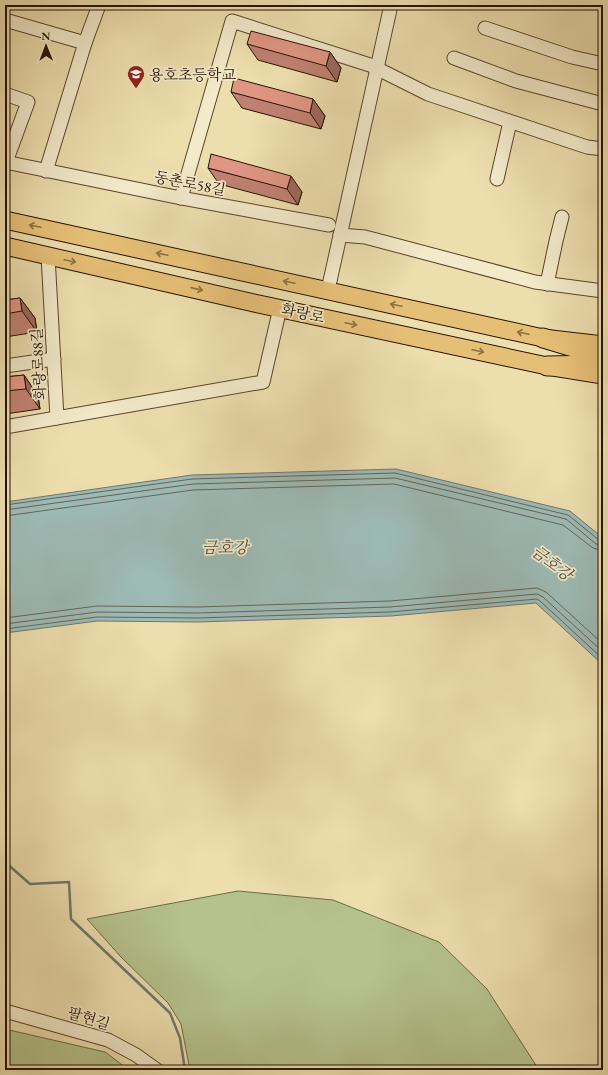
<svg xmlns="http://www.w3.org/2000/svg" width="608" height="1075" viewBox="0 0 608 1075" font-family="'EB Garamond','Noto Serif KR',serif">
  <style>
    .green { fill: #b5c28c; stroke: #6e6a46 }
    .water { fill: #9dbab5; stroke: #6e776d }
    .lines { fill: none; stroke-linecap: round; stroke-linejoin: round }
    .shore { stroke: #62665a; stroke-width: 1 }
    .stream { stroke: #6e776d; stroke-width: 2.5 }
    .minor-casing { stroke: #59452c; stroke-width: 15 }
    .major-casing { stroke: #281200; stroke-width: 19 }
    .highway-casing { stroke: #281200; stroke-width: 21 }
    .minor { stroke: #f3eaca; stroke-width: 13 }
    .major { stroke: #e6bf77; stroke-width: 17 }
    .highway { stroke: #e6bf77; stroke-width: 19 }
    .wall { fill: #c08172; stroke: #281200 }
    .shaded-wall { fill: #9c695c; stroke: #281200 }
    .building { fill: #df9684; stroke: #281200 }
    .oneway { stroke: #907141 }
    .labels { text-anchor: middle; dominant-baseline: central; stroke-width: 3.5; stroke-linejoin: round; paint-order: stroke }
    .poi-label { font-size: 15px; fill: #281200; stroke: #f3eaca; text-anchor: start }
    .street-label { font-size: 15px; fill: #281200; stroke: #f3eaca }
    .water-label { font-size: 16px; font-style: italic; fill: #514d3f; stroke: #f3eaca }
  </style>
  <rect width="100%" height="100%" fill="#eddeae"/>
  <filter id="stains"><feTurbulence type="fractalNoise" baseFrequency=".005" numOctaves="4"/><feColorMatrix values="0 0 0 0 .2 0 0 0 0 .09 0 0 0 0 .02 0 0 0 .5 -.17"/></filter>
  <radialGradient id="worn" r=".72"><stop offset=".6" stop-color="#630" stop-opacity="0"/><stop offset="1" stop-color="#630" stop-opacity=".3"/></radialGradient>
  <g class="green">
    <polygon points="238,891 333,900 439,942 487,989 539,1070 190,1070 181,1024 168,1003 121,957 87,919"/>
    <polygon points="5,1029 105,1052 129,1070 5,1070"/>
  </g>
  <polygon class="water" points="396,469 570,511 603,538 603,665 536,603 391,616 197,622 97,621 5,633 5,502 192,475"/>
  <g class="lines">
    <g class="shore">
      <polyline points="5,505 192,479 395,473 568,515 599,540 603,540"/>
      <polyline points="5,510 193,484 395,478 566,519 596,544 603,545"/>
      <polyline points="5,516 193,490 394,484 563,525 593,548 603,551"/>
      <polyline points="5,618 97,606 197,607 390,601 537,588 546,592 603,644"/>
      <polyline points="5,624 97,612 197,613 390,607 537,594 543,597 603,652"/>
      <polyline points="5,629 97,617 197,618 390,612 537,599 540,601 603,659"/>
    </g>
    <polyline class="stream" points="5,862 30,884 69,882 71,919 170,1013 180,1038 185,1070"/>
    <defs>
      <g id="minor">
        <polyline points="5,20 85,43"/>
        <polyline points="485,28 572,57 603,64"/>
        <polyline points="454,58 516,81 603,104"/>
        <polyline points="5,94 28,102 6,162"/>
        <polyline points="5,162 181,198 329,225"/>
        <polyline points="46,171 85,43 99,5"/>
        <polyline points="497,179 510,122"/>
        <polyline points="181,198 232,21 370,65 428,94 587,147 603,149"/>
        <polyline points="340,235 365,237 535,282 603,291"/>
        <polyline points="48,256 57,418"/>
        <polyline points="547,284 556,241 562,217"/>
        <polyline points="328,290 391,5"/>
        <polyline points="5,366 54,359"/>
        <polyline points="5,427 263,382 280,308"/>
        <polyline points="5,1011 108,1040 136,1055 157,1070"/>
      </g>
      <g id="major">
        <polyline points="5,220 543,338 603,345"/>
        <polyline points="5,246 254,303 547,366 603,375"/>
      </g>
      <g id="highway">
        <polyline points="543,338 603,356"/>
        <polyline points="547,366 603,365"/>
      </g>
    </defs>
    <use href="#minor" class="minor-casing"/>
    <use href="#major" class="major-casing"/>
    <use href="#highway" class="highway-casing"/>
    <use href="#minor" class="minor"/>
    <use href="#major" class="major"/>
    <use href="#highway" class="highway"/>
  </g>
  <g class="wall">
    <polygon points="247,44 330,52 341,68 337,82 258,60"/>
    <polygon points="231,92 313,99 325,116 321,129 242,108"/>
    <polygon points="208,168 302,192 298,205 219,184"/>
    <polygon points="20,298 35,318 37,332 5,337 5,300"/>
    <polygon points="24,375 38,396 40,409 5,414 5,377"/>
  </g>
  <g class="shaded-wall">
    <polygon points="330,52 341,68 337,82 326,66"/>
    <polygon points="313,99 325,116 321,129 310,113"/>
    <polygon points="291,176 302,192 298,205 287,189"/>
    <polygon points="20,298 35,318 37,332 22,311"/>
    <polygon points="24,375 38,396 40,409 26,389"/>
  </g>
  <g class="building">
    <polygon points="251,31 330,52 326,66 247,44"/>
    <polygon points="234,78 313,99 310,113 231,92"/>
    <polygon points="211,154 291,176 287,189 208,168"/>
    <polygon points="20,298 22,311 5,314 5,300"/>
    <polygon points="24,375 26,389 5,391 5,377"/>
  </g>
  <defs><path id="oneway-shaft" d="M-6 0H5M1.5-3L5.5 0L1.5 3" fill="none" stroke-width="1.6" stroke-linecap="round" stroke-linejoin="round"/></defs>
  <g class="oneway">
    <use href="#oneway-shaft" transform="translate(35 226) rotate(-168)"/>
    <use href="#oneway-shaft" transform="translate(162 254) rotate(-168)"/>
    <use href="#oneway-shaft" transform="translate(70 261) rotate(12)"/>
    <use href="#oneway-shaft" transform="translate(289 282) rotate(-168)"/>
    <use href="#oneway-shaft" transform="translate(197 289) rotate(13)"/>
    <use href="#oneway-shaft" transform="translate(396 305) rotate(-168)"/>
    <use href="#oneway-shaft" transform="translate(351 324) rotate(12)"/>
    <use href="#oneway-shaft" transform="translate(523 333) rotate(-168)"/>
    <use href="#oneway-shaft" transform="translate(478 351) rotate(12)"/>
  </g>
  <defs>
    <symbol id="school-pin" viewBox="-11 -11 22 30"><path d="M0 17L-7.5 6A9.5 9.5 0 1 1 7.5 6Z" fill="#8f2418" stroke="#f3eaca"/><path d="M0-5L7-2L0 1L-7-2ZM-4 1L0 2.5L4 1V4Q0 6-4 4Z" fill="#fff"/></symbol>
  </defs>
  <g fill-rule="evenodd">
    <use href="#school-pin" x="126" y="64" width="20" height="27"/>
  </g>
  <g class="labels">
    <g class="poi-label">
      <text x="149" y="74">용호초등학교</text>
    </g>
    <g class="street-label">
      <text transform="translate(190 183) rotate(11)">동촌로58길</text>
      <text transform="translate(303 313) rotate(12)">화랑로</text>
      <text transform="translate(38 364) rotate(-93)">화랑로88길</text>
      <text transform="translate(89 1018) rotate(17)">팔현길</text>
    </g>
    <g class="water-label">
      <text x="225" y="547">금호강</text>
      <text transform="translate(552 563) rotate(37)">금호강</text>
    </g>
  </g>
  <rect width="608" height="1075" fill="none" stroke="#eddeae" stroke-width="20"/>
  <rect x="6" y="6" width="596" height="1063" fill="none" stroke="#281200" stroke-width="2"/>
  <rect x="10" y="10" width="588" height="1055" fill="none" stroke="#281200"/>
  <g transform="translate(46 46) rotate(359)" stroke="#f3eaca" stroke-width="3" paint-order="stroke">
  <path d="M0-3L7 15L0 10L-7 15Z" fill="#281200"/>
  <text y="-6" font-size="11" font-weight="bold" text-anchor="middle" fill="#281200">N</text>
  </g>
  <rect width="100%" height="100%" filter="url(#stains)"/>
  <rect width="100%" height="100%" fill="url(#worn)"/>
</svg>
